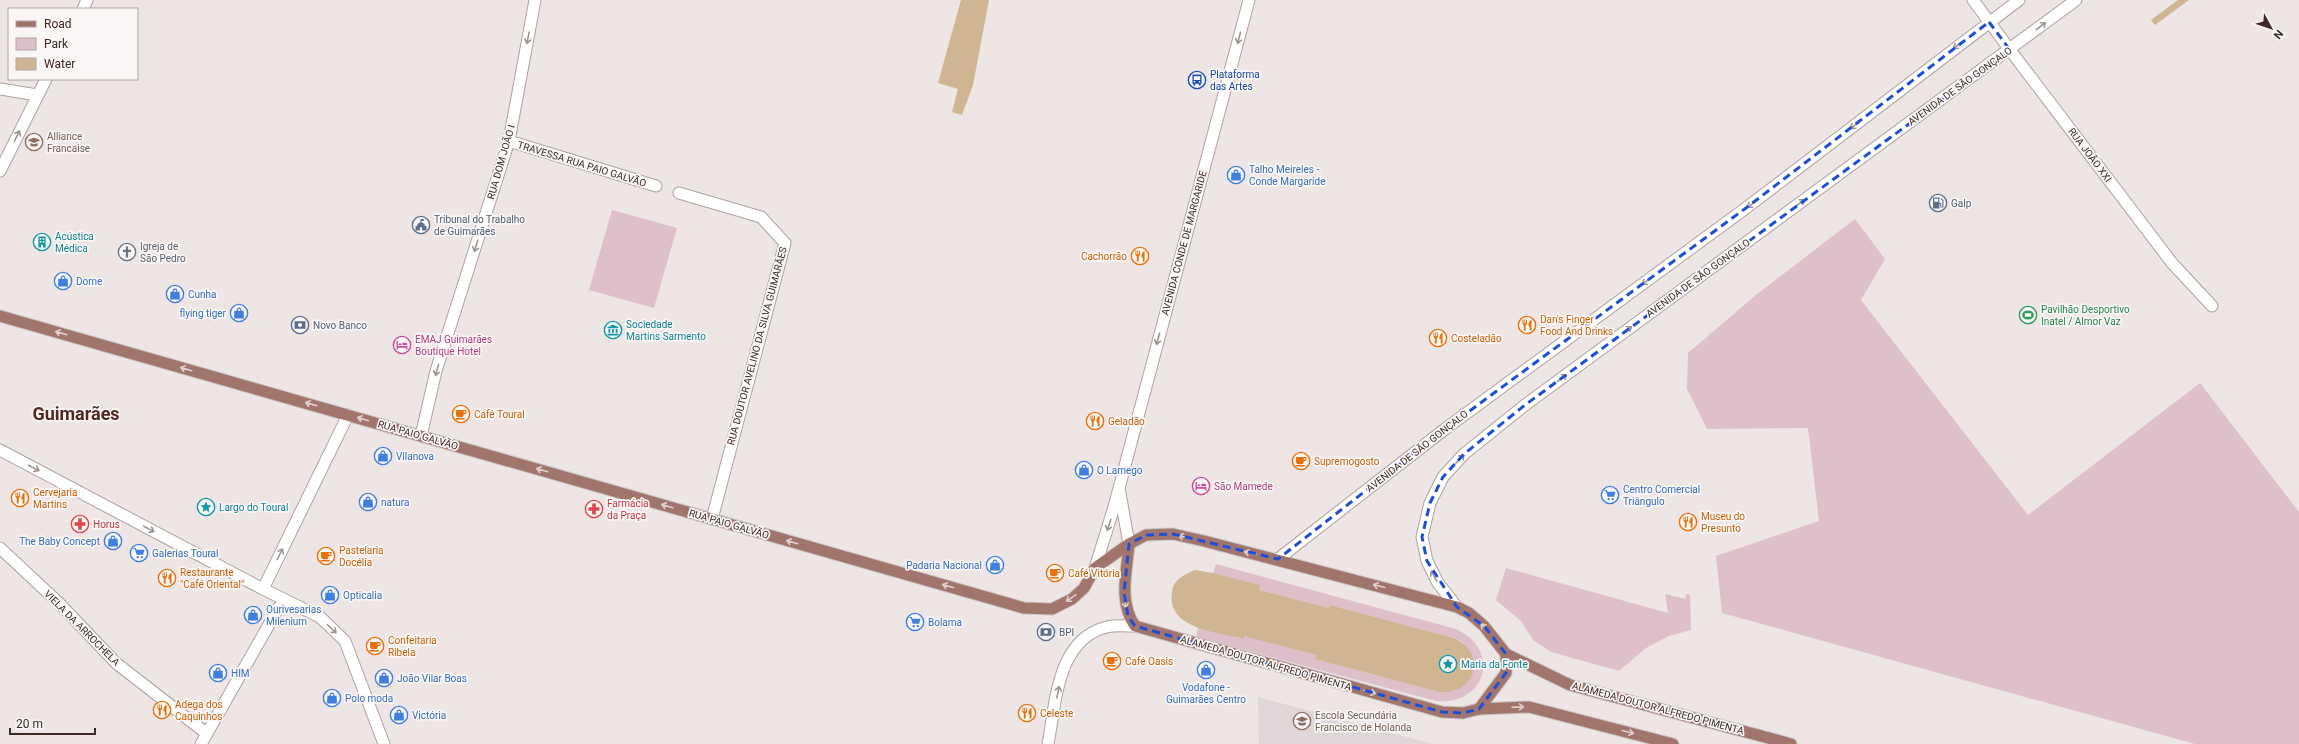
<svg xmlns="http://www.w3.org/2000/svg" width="2299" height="744" viewBox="0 0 2299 744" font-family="Roboto,sans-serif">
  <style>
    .built { fill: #e1d6d7 }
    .green { fill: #ddc0c9 }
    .water { fill: #cfb591 }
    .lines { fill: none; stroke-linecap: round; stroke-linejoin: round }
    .pedestrian-casing { stroke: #afa1a0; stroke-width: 13 }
    .minor-casing { stroke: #afa1a0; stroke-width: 13 }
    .tertiary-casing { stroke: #afa1a0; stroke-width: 13 }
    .secondary-casing { stroke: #b3a09e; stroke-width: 13 }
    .primary-casing { stroke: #c9c3c2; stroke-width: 13 }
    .pedestrian { stroke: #fff; stroke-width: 11 }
    .minor { stroke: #fff; stroke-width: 11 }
    .tertiary { stroke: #fff; stroke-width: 11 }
    .secondary { stroke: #fff; stroke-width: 11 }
    .primary { stroke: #a1756c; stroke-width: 11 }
    .oneway { stroke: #9f9492 }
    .oneway2 { stroke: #dfcfcd }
    .marked { fill: none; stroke: #1d4ed8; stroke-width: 3; stroke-dasharray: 8 5; stroke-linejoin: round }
    .labels { text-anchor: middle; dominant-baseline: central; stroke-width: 3.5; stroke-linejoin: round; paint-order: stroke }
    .transit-label { font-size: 10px; fill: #164399; stroke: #faf6f6; text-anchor: start }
    .street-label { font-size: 10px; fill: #3f2925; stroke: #faf6f6 }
    .education-label { font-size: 10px; fill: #785e54; stroke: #faf6f6; text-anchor: start }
    .shop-label { font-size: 10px; fill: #366cbe; stroke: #faf6f6; text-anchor: start }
    .service-label { font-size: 10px; fill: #4e5e75; stroke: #faf6f6; text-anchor: start }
    .culture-label { font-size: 10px; fill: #0d838f; stroke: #faf6f6; text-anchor: start }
    .worship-label { font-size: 10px; fill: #5b616d; stroke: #faf6f6; text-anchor: start }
    .food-label { font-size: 10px; fill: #c56008; stroke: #faf6f6; text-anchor: start }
    .leisure-label { font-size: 10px; fill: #27864d; stroke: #faf6f6; text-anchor: start }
    .hotel-label { font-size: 10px; fill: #b23c85; stroke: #faf6f6; text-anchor: start }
    .health-label { font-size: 10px; fill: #be3a42; stroke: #faf6f6; text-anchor: start }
    .town-label { font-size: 18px; font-weight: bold; fill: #502a22; stroke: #faf6f6 }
  </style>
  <rect width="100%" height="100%" fill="#eee5e5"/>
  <polygon class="built" points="1258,697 1433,744 1259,744"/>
  <g class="green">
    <polygon points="612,210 677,228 654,308 589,290"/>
    <polygon points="1855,219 1885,259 1861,300 2028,515 2200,383 2299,512 2299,744 2195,744 1722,613 1716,556 1819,521 1808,428 1707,429 1687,389 1688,353 1756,295"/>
    <path d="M 1216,564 L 1456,629 C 1502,650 1486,706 1436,701 L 1196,637 L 1198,627 L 1243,639 L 1244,635 L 1316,655 L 1315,659 L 1439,692 L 1464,643 L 1454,638 L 1330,605 L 1329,608 L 1259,590 L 1259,585 L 1213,573 Z"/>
    <polygon points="1506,568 1668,613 1665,594 1686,599 1686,594 1690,595 1691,630 1669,636 1646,648 1619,671 1551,652 1533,640 1521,621 1496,600"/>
  </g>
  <g class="water">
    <polygon points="961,0 989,0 973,85 962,115 952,112 958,89 938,83"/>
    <polygon points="2178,0 2189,0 2155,25 2151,20"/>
    <path d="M 1195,570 L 1213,573 L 1260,585 L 1259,590 L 1329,608 L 1330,605 L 1454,638 C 1488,654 1476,695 1439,692 L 1315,659 L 1316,655 L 1244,636 L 1244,639 C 1218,632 1166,629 1172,592 C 1173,580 1185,574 1195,570 Z"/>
  </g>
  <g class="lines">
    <defs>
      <g id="pedestrian">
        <polyline points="509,141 656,186"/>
        <polyline points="0,548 60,604 116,663 206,733"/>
        <polyline points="201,744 279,607"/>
      </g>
      <g id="minor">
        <polyline points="1973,0 2010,50"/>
        <polyline points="83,9 87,0"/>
        <polyline points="0,89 37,95"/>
        <polyline points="0,171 46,79"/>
        <polyline points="679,193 761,217 785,243 712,519"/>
        <polyline points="421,436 436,371 509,141 535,0"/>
        <polyline points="0,450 263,589 320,617 345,641 384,744"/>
        <polyline points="263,589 348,415"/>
        <path d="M 1048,744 C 1056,702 1057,639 1107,627 C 1116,625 1126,626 1135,626"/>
      </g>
      <g id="tertiary">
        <polyline points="2010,50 2172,263 2212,306"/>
        <polyline points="1278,559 1445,429 1746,208 2019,0"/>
        <polyline points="1457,607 1438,583 1427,561 1422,537 1430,503 1443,477 1464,454 1525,405 2076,0"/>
      </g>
      <g id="secondary">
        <polyline points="1120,493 1129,544"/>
        <polyline points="1095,568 1114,507 1249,0"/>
      </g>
      <g id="primary">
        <polyline points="0,316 1024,608 1052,609 1072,599 1084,588 1095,568 1129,544 1146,535 1173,534 1204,541 1457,607 1469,613 1484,626 1506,654 1570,685 1791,744"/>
        <path d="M 1129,544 C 1127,572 1118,601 1135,626 L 1442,712 L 1463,713 L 1479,709 L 1529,707 L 1673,744"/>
        <polyline points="1479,709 1506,673 1506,654"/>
      </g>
    </defs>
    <use href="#pedestrian" class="pedestrian-casing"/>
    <use href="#minor" class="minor-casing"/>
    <use href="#tertiary" class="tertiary-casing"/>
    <use href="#secondary" class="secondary-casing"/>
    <use href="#primary" class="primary-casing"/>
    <use href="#pedestrian" class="pedestrian"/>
    <use href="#minor" class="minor"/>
    <use href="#tertiary" class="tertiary"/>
    <use href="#secondary" class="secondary"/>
    <use href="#primary" class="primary"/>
  </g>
  <defs><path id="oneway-shaft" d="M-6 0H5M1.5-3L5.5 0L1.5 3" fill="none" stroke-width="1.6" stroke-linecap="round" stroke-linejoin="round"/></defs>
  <g class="oneway">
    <use href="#oneway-shaft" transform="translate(2041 26) rotate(-37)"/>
    <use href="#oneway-shaft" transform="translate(528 38) rotate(101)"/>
    <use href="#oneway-shaft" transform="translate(1239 38) rotate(105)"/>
    <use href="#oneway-shaft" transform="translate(1958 45) rotate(143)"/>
    <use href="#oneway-shaft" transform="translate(1855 125) rotate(142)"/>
    <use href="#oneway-shaft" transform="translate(17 136) rotate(-64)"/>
    <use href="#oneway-shaft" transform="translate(1800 203) rotate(-36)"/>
    <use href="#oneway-shaft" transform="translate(1752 204) rotate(142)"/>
    <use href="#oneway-shaft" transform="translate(476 246) rotate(107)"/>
    <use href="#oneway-shaft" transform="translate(1647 281) rotate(144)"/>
    <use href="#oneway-shaft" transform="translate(1627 330) rotate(-36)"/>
    <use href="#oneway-shaft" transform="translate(1158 339) rotate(105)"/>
    <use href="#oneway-shaft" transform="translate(437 370) rotate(106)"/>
    <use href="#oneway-shaft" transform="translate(1562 378) rotate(-36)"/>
    <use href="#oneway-shaft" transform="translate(1460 459) rotate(-46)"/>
    <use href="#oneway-shaft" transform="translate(34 468) rotate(28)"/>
    <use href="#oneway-shaft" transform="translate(1109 525) rotate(108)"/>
    <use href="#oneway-shaft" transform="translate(149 529) rotate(28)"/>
    <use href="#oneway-shaft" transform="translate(280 554) rotate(-64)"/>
    <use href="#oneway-shaft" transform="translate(1434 576) rotate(-118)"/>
    <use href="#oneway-shaft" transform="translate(332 629) rotate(44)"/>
    <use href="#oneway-shaft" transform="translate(1058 692) rotate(-79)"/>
  </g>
  <g class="oneway2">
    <use href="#oneway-shaft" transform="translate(61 333) rotate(-164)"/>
    <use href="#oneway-shaft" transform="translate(186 369) rotate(-164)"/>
    <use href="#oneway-shaft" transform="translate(311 404) rotate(-164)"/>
    <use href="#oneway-shaft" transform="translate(363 419) rotate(-164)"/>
    <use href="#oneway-shaft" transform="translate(542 470) rotate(-164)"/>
    <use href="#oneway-shaft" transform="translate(667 506) rotate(-164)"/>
    <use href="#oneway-shaft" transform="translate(1184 537) rotate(-167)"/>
    <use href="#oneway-shaft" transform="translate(792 542) rotate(-164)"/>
    <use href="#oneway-shaft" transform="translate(1250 553) rotate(-167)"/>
    <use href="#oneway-shaft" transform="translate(948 586) rotate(-164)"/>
    <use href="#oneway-shaft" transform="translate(1379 586) rotate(-165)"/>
    <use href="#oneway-shaft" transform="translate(1071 598) rotate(145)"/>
    <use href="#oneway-shaft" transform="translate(1125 602) rotate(81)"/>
    <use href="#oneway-shaft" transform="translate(1485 628) rotate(-134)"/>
    <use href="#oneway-shaft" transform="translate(1370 692) rotate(16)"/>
    <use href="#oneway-shaft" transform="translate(1518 707) rotate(-2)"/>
    <use href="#oneway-shaft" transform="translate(1628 732) rotate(15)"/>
  </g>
  <path class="marked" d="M 1989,22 L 2010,50 L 1525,405 L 1464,454 L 1443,477 L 1430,503 L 1422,537 L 1427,561 L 1457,607 L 1484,626 L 1506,654 L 1506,673 L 1479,709 L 1463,713 L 1442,712 L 1135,626 L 1128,616 L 1124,593 L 1129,544 L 1146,535 L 1173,534 L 1278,559 L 1445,429 L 1746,208 Z"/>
  <defs>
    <symbol id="bus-ring" viewBox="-11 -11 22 22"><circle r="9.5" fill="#faf6f6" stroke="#1a4fb4" stroke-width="1.5"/><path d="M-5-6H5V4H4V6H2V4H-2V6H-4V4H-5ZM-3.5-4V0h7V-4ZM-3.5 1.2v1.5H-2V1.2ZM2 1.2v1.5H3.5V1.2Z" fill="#1a4fb4"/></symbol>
    <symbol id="school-ring" viewBox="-11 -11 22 22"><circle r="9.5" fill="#faf6f6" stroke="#8d6e63" stroke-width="1.5"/><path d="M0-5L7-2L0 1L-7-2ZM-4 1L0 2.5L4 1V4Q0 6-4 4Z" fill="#8d6e63"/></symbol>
    <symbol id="shop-ring" viewBox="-11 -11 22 22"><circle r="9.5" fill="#faf6f6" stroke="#3f7fe0" stroke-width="1.5"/><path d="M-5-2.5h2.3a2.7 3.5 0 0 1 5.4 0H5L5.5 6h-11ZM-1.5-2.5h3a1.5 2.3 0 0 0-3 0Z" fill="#3f7fe0"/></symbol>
    <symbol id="fuel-ring" viewBox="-11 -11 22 22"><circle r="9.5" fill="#faf6f6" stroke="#5c6f8a" stroke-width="1.5"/><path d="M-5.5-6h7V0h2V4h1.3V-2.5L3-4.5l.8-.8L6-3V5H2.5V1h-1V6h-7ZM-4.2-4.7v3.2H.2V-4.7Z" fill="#5c6f8a"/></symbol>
    <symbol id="civic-ring" viewBox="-11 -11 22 22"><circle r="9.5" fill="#faf6f6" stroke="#5c6f8a" stroke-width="1.5"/><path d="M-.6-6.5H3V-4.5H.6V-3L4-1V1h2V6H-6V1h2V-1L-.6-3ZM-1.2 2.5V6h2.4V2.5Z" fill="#5c6f8a"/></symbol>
    <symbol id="building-ring" viewBox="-11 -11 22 22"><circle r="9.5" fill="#faf6f6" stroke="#0f9aa8" stroke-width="1.5"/><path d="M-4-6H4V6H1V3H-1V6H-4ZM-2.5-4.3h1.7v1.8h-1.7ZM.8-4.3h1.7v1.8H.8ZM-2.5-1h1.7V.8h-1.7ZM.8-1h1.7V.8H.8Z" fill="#0f9aa8"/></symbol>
    <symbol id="church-ring" viewBox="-11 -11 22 22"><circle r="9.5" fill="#faf6f6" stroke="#6b7280" stroke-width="1.5"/><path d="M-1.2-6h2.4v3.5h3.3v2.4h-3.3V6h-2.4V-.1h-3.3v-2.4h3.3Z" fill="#6b7280"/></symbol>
    <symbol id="restaurant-ring" viewBox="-11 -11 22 22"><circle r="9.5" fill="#faf6f6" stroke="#e8710a" stroke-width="1.5"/><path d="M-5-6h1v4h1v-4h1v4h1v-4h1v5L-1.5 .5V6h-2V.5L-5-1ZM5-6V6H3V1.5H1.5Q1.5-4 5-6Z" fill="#e8710a"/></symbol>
    <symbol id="stadium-ring" viewBox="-11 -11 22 22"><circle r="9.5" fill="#faf6f6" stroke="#2e9e5b" stroke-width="1.5"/><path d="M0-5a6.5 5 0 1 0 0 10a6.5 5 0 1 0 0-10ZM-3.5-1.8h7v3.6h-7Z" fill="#2e9e5b"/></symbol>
    <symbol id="bank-ring" viewBox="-11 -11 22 22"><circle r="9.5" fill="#faf6f6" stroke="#5c6f8a" stroke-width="1.5"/><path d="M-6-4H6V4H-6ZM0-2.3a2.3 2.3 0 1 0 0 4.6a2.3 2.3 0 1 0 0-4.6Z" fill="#5c6f8a"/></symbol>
    <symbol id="museum-ring" viewBox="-11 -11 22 22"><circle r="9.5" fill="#faf6f6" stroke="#0f9aa8" stroke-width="1.5"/><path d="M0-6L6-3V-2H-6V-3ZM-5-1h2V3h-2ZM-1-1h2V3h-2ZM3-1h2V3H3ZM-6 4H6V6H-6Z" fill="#0f9aa8"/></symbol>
    <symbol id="hotel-ring" viewBox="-11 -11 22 22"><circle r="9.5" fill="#faf6f6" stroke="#d1479c" stroke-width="1.5"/><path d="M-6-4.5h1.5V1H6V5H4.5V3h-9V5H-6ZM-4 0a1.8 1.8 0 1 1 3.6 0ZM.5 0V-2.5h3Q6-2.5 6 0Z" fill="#d1479c"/></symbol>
    <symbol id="cafe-ring" viewBox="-11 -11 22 22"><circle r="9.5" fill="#faf6f6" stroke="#e8710a" stroke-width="1.5"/><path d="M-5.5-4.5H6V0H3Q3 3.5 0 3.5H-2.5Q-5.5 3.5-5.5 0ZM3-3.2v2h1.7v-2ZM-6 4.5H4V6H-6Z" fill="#e8710a"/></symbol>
    <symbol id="supermarket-ring" viewBox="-11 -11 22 22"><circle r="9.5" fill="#faf6f6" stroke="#3f7fe0" stroke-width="1.5"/><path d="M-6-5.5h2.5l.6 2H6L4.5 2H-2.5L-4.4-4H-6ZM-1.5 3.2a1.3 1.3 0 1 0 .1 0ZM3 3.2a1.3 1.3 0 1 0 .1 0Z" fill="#3f7fe0"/></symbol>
    <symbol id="sight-ring" viewBox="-11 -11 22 22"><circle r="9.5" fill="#faf6f6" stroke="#0f9aa8" stroke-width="1.5"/><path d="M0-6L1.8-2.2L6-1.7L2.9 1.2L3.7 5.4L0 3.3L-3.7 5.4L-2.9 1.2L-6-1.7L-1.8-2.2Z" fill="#0f9aa8"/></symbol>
    <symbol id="pharmacy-ring" viewBox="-11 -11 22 22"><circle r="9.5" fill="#faf6f6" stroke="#e0444e" stroke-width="1.5"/><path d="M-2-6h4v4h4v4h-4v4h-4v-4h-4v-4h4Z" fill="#e0444e"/></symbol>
  </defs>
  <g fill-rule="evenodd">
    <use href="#bus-ring" x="1187" y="70" width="20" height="20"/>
    <use href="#school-ring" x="24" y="132" width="20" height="20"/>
    <use href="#shop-ring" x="1226" y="165" width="20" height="20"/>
    <use href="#fuel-ring" x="1928" y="193" width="20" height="20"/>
    <use href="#civic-ring" x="411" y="215" width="20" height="20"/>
    <use href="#building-ring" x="32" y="232" width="20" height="20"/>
    <use href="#church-ring" x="117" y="242" width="20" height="20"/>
    <use href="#restaurant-ring" x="1130" y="246" width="20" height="20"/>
    <use href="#shop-ring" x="53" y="271" width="20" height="20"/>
    <use href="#shop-ring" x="165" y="284" width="20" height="20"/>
    <use href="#shop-ring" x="229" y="303" width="20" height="20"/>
    <use href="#stadium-ring" x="2018" y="305" width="20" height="20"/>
    <use href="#bank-ring" x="290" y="315" width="20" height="20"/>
    <use href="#restaurant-ring" x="1517" y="315" width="20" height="20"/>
    <use href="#museum-ring" x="603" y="320" width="20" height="20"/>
    <use href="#restaurant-ring" x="1428" y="328" width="20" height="20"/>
    <use href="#hotel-ring" x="392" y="335" width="20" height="20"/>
    <use href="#cafe-ring" x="451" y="404" width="20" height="20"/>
    <use href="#restaurant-ring" x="1085" y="411" width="20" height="20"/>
    <use href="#shop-ring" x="373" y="446" width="20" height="20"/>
    <use href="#cafe-ring" x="1291" y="451" width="20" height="20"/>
    <use href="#shop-ring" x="1074" y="460" width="20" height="20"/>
    <use href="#hotel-ring" x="1191" y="476" width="20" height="20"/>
    <use href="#supermarket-ring" x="1600" y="485" width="20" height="20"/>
    <use href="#restaurant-ring" x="10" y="488" width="20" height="20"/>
    <use href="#shop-ring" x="358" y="492" width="20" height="20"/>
    <use href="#sight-ring" x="196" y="497" width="20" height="20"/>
    <use href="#pharmacy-ring" x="584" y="499" width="20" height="20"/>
    <use href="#restaurant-ring" x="1678" y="512" width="20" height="20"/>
    <use href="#pharmacy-ring" x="70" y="514" width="20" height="20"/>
    <use href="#shop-ring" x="103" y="531" width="20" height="20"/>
    <use href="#supermarket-ring" x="129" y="543" width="20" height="20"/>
    <use href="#cafe-ring" x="316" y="546" width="20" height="20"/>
    <use href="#shop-ring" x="985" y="555" width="20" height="20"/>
    <use href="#cafe-ring" x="1045" y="563" width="20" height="20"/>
    <use href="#restaurant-ring" x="157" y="568" width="20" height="20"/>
    <use href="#shop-ring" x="320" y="585" width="20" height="20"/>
    <use href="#shop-ring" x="243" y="605" width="20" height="20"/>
    <use href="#supermarket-ring" x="905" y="612" width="20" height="20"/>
    <use href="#bank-ring" x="1036" y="622" width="20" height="20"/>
    <use href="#cafe-ring" x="365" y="636" width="20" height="20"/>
    <use href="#cafe-ring" x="1102" y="651" width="20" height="20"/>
    <use href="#sight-ring" x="1438" y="654" width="20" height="20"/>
    <use href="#shop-ring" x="1196" y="660" width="20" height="20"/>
    <use href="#shop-ring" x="208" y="663" width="20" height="20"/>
    <use href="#shop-ring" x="374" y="668" width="20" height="20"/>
    <use href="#shop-ring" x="322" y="688" width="20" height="20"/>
    <use href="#restaurant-ring" x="152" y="700" width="20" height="20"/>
    <use href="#restaurant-ring" x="1017" y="703" width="20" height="20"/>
    <use href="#shop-ring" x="389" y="705" width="20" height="20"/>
    <use href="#school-ring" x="1292" y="711" width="20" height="20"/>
  </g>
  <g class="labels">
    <g class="transit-label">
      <text x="1210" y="74">Plataforma<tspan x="1210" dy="12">das Artes</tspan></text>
    </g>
    <g class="street-label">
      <text transform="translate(1960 86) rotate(-36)">AVENIDA DE SÃO GONÇALO</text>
      <text transform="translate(2090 155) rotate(53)">RUA JOÃO XXI</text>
      <text transform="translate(501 162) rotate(-74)">RUA DOM JOÃO I</text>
      <text transform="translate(582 164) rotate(17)">TRAVESSA RUA PAIO GALVÃO</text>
      <text transform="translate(1184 243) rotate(-75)">AVENIDA CONDE DE MARGARIDE</text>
      <text transform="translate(1698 278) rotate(-36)">AVENIDA DE SÃO GONÇALO</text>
      <text transform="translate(757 346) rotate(-75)">RUA DOUTOR AVELINO DA SILVA GUIMARÃES</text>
      <text transform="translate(418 435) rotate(16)">RUA PAIO GALVÃO</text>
      <text transform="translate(1417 451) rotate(-38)">AVENIDA DE SÃO GONÇALO</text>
      <text transform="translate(729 524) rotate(16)">RUA PAIO GALVÃO</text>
      <text transform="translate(82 628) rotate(45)">VIELA DA ARROCHELA</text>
      <text transform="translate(1266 663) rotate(16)">ALAMEDA DOUTOR ALFREDO PIMENTA</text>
      <text transform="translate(1658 708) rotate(15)">ALAMEDA DOUTOR ALFREDO PIMENTA</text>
    </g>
    <g class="education-label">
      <text x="47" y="136">Alliance<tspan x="47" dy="12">Francaise</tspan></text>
      <text x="1315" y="715">Escola Secundária<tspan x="1315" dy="12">Francisco de Holanda</tspan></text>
    </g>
    <g class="shop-label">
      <text x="1249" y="169">Talho Meireles -<tspan x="1249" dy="12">Conde Margaride</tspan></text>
      <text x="76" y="281">Dome</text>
      <text x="188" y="294">Cunha</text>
      <text x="226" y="313" text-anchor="end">flying tiger</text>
      <text x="396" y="456">Vilanova</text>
      <text x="1097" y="470">O Lamego</text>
      <text x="1623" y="489">Centro Comercial<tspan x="1623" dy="12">Triângulo</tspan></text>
      <text x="381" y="502">natura</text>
      <text x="100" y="541" text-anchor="end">The Baby Concept</text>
      <text x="152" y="553">Galerias Toural</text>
      <text x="982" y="565" text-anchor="end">Padaria Nacional</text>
      <text x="343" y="595">Opticalia</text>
      <text x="266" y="609">Ourivesarias<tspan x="266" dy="12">Milenium</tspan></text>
      <text x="928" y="622">Bolama</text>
      <text x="231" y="673">HIM</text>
      <text x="397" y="678">João Vilar Boas</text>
      <text x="1206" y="687" text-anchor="middle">Vodafone -<tspan x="1206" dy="12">Guimarães Centro</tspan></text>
      <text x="345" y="698">Polo moda</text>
      <text x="412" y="715">Victória</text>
    </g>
    <g class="service-label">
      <text x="1951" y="203">Galp</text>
      <text x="434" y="219">Tribunal do Trabalho<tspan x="434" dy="12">de Guimarães</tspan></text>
      <text x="313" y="325">Novo Banco</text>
      <text x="1059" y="632">BPI</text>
    </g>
    <g class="culture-label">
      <text x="55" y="236">Acústica<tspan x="55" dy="12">Médica</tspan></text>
      <text x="626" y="324">Sociedade<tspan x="626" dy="12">Martins Sarmento</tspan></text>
      <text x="219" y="507">Largo do Toural</text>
      <text x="1461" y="664">Maria da Fonte</text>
    </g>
    <g class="worship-label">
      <text x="140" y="246">Igreja de<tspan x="140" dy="12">São Pedro</tspan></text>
    </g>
    <g class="food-label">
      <text x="1127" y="256" text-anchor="end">Cachorrão</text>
      <text x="1540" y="319">Dan's Finger<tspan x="1540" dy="12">Food And Drinks</tspan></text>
      <text x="1451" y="338">Costeladão</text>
      <text x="474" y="414">Café Toural</text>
      <text x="1108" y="421">Geladão</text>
      <text x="1314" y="461">Supremogosto</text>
      <text x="33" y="492">Cervejaria<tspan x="33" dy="12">Martins</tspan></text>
      <text x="1701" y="516">Museu do<tspan x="1701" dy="12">Presunto</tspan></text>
      <text x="339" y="550">Pastelaria<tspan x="339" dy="12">Docélia</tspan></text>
      <text x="180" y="572">Restaurante<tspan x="180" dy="12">"Café Oriental"</tspan></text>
      <text x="1068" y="573">Café Vitória</text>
      <text x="388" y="640">Confeitaria<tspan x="388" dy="12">Ribela</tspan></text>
      <text x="1125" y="661">Café Oasis</text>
      <text x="175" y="704">Adega dos<tspan x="175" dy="12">Caquinhos</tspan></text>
      <text x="1040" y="713">Celeste</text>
    </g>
    <g class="leisure-label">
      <text x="2041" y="309">Pavilhão Desportivo<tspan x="2041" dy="12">Inatel / Almor Vaz</tspan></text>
    </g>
    <g class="hotel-label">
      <text x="415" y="339">EMAJ Guimarães<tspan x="415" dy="12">Boutique Hotel</tspan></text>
      <text x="1214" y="486">São Mamede</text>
    </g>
    <g class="health-label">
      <text x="607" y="503">Farmácia<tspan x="607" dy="12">da Praça</tspan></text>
      <text x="93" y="524">Horus</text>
    </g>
    <g class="town-label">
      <text x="76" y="413">Guimarães</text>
    </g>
  </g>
  <rect x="8" y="8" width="130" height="72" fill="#faf6f6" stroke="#afa4a2"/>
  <rect x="16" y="21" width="20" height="6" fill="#a1756c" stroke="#afa4a2"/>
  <text x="44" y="28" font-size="12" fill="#3f2925">Road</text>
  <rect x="16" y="38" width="20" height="12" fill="#ddc0c9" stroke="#afa4a2"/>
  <text x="44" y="48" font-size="12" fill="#3f2925">Park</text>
  <rect x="16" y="58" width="20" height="12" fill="#cfb591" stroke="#afa4a2"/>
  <text x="44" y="68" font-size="12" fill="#3f2925">Water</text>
  <g transform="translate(2271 28) rotate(130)" stroke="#faf6f6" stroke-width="3" paint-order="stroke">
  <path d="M0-3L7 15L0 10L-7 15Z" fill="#3f2925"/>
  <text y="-6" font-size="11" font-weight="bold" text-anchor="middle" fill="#3f2925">N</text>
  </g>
  <path d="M10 728v6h85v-6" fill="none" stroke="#3f2925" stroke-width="2"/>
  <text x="16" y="728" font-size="12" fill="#3f2925" stroke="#faf6f6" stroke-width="3" paint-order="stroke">20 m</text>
</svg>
